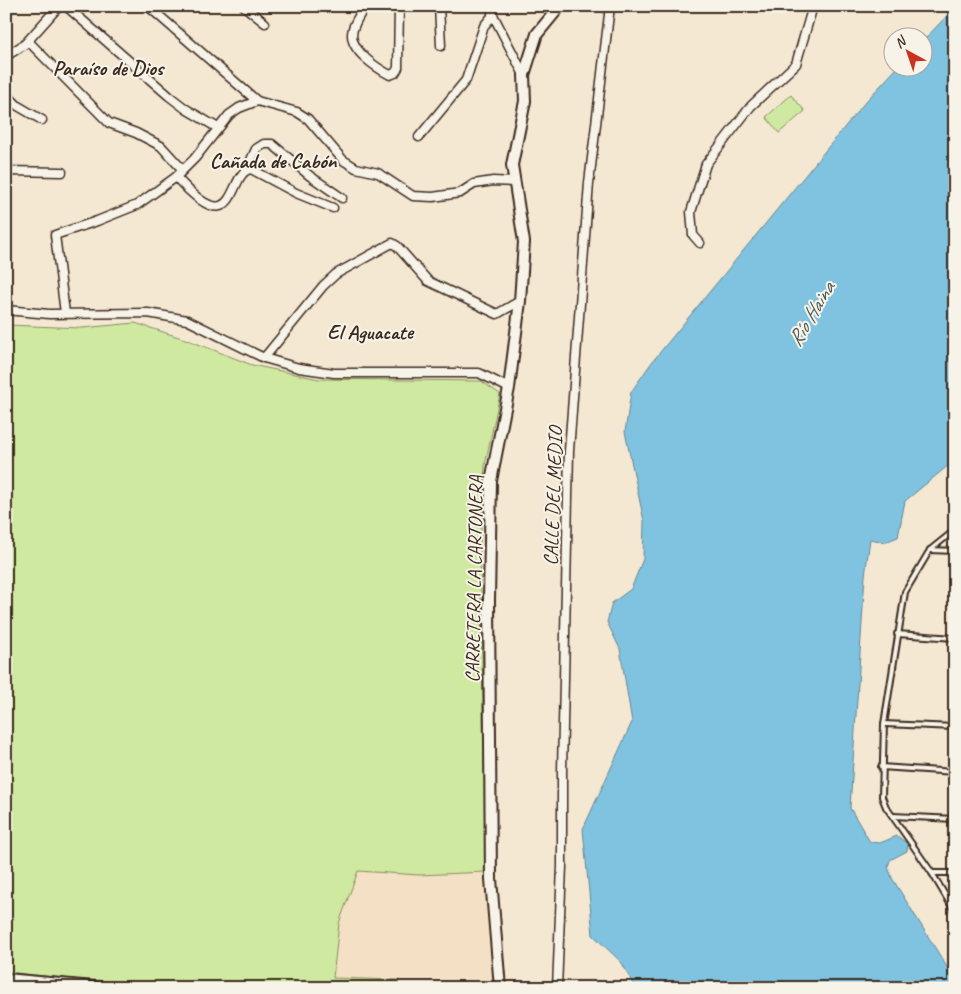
<svg xmlns="http://www.w3.org/2000/svg" width="961" height="994" viewBox="0 0 961 994" font-family="Caveat,sans-serif">
  <style>
    .built { fill: #f4e0c4 }
    .green { fill: #cfeaa0; stroke: #858a5f }
    .water { fill: #7fc3e0; stroke: #648692 }
    .lines { fill: none; stroke-linecap: round; stroke-linejoin: round }
    .lane-casing { stroke: #3b2a1e; stroke-width: 8 }
    .street-casing { stroke: #3b2a1e; stroke-width: 11 }
    .secondary-casing { stroke: #3b2a1e; stroke-width: 14 }
    .lane { stroke: #f7f3e8; stroke-width: 4 }
    .street { stroke: #f7f3e8; stroke-width: 8 }
    .secondary { stroke: #f7f3e8; stroke-width: 10 }
    .labels { text-anchor: middle; dominant-baseline: central; stroke-width: 4; stroke-linejoin: round; paint-order: stroke }
    .street-label { font-size: 20px; fill: #3b2a1e; stroke: #f7f3e8 }
    .neighbourhood-label { font-size: 21px; font-weight: bold; fill: #3b2a1e; stroke: #f7f3e8 }
    .water-label { font-size: 21px; font-style: italic; fill: #4f5858; stroke: #f7f3e8 }
  </style>
  <rect width="100%" height="100%" fill="#f5e8d3"/>
  <filter id="ink" filterUnits="userSpaceOnUse"><feTurbulence type="fractalNoise" baseFrequency=".02" numOctaves="2"/><feDisplacementMap in="SourceGraphic" scale="10" xChannelSelector="R" yChannelSelector="G"/><feConvolveMatrix kernelMatrix="1 2 1 2 8 2 1 2 1" color-interpolation-filters="sRGB"/></filter>
  <g filter="url(#ink)">
    <polygon class="built" points="358,870 419,875 486,872 493,979 333,978 339,923"/>
    <g class="green">
      <polygon points="791,95 805,111 779,133 766,117"/>
      <polygon points="135,323 188,340 252,365 319,379 481,381 500,394 485,465 480,545 486,872 419,875 358,871 339,923 333,978 399,980 397,988 159,988 6,972 6,325 82,328"/>
    </g>
    <polygon class="water" points="955,7 955,460 905,501 898,537 885,542 870,539 865,576 850,808 870,842 880,843 897,836 908,844 907,851 890,860 888,867 892,878 955,980 955,988 635,988 622,963 593,935 583,829 632,722 620,649 607,622 612,603 631,589 643,559 644,521 625,432 631,392 652,362 866,101 897,68 924,68 924,40"/>
    <g class="lines">
      <defs>
        <g id="lane">
          <polyline points="955,530 930,550 905,592 884,724 882,797 886,807 932,873 955,912"/>
          <polyline points="930,550 955,551"/>
          <polyline points="897,634 955,638"/>
          <polyline points="884,724 955,727"/>
          <polyline points="881,767 955,772"/>
          <polyline points="893,816 955,819"/>
          <polyline points="932,873 955,873"/>
        </g>
        <g id="street">
          <polyline points="66,6 169,96 186,109 218,128"/>
          <polyline points="148,6 257,101"/>
          <polyline points="244,6 265,23"/>
          <path d="M 365,6 C 360,15 352,25 352,35 C 352,52 377,68 390,75 L 395,73 L 398,68 L 399,6"/>
          <polyline points="439,6 441,46"/>
          <polyline points="492,6 492,13 524,75"/>
          <polyline points="28,41 109,123 136,133 161,146 182,169"/>
          <polyline points="6,56 25,44 59,6"/>
          <polyline points="6,94 18,106 42,120"/>
          <polyline points="419,137 466,80 484,26 493,15"/>
          <polyline points="247,169 256,149 264,144 272,144 310,176 342,198"/>
          <polyline points="6,171 62,172"/>
          <path d="M 176,177 C 239,247 227,171 251,169 L 296,193 L 333,208"/>
          <polyline points="700,243 693,235 691,212 706,164 751,106 796,64 813,6"/>
          <polyline points="6,310 49,314 148,313 187,320 264,358 299,368 334,373 479,373 509,388"/>
          <polyline points="65,313 55,235 97,221 137,205 176,177 195,158 229,115 239,108 257,101 297,112 308,119 343,160 356,168 378,173 413,196 433,197 460,193 474,184 493,181 515,182"/>
          <polyline points="264,358 323,286 336,274 392,243 397,246 428,281 497,314 520,301"/>
          <polyline points="557,988 562,866 562,771 569,451 589,183 610,6"/>
        </g>
        <g id="secondary">
          <polyline points="6,979 104,988"/>
          <polyline points="500,988 491,879 489,600 491,481 509,388 520,301 524,242 512,165 525,101 524,75 537,34 560,6"/>
        </g>
      </defs>
      <use href="#lane" class="lane-casing"/>
      <use href="#street" class="street-casing"/>
      <use href="#secondary" class="secondary-casing"/>
      <use href="#lane" class="lane"/>
      <use href="#street" class="street"/>
      <use href="#secondary" class="secondary"/>
    </g>
  </g>
  <g class="labels">
    <g class="street-label">
      <text transform="translate(553 496) rotate(-88)">CALLE DEL MEDIO</text>
      <text transform="translate(474 579) rotate(-89)">CARRETERA LA CARTONERA</text>
    </g>
    <g class="neighbourhood-label">
      <text x="108" y="68">Paraíso de Dios</text>
      <text x="273" y="161">Cañada de Cabón</text>
      <text x="370" y="332">El Aguacate</text>
    </g>
    <g class="water-label">
      <text transform="translate(811 314) rotate(-59)">Río Haina</text>
    </g>
  </g>
  <rect width="961" height="994" fill="none" stroke="#f7f3e8" stroke-width="25"/>
  <rect x="12" y="12" width="936" height="969" fill="none" stroke="#3b2a1e" stroke-width="2" filter="url(#ink)"/>
  <g transform="translate(908 52) rotate(320)"><circle r="24" fill="#f7f3e8" stroke="#aca397"/>
  <path d="M0-4L9 19L0 12L-9 19Z" fill="#c8321e"/>
  <text y="-8" font-size="14" font-weight="bold" text-anchor="middle" fill="#3b2a1e">N</text>
  </g>
</svg>
